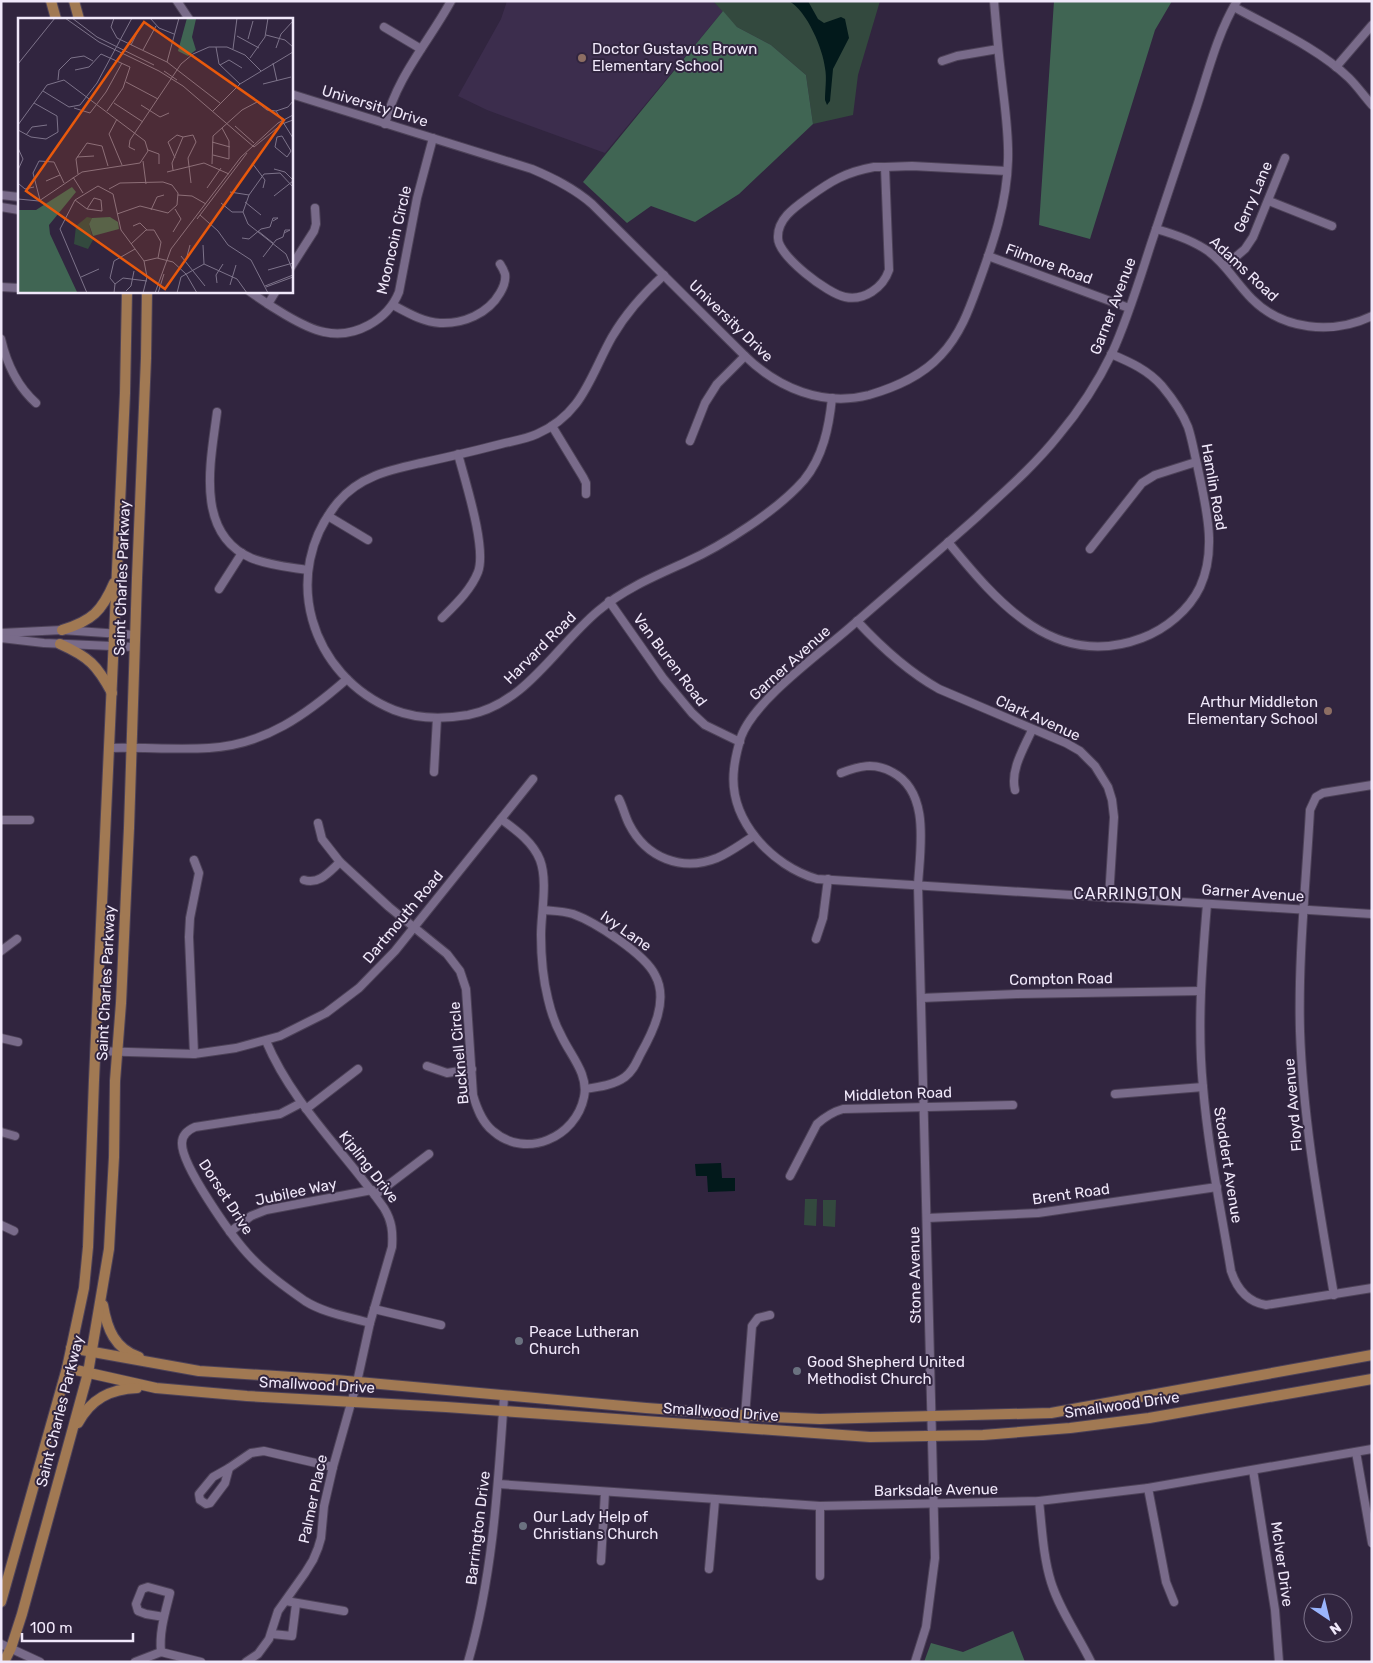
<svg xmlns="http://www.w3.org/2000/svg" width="1373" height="1663" viewBox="0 0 1373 1663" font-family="Rubik,sans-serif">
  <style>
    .built { fill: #3c2d4d }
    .green { fill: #33493e }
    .forest { fill: #406553 }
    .water { fill: #02191b }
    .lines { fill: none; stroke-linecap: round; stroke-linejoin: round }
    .minor-casing { stroke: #4d4258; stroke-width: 10 }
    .major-casing { stroke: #4d4258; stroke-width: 12 }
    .minor { stroke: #796b8a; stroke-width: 8 }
    .major { stroke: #a17953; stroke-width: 10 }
    .education-dot { fill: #8d6e63; stroke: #31253f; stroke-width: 2 }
    .worship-dot { fill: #6b7280; stroke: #31253f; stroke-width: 2 }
    .labels { text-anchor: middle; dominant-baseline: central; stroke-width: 4; stroke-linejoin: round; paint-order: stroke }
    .poi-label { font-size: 15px; fill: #f0e8fa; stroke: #31253f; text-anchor: start }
    .street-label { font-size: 15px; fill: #f0e8fa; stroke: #31253f }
    .neighbourhood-label { font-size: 16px; letter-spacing: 1px; fill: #f0e8fa; stroke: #31253f }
    .inset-road { fill: none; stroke: #7d738a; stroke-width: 1 }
    .view { fill: #e8590c; fill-opacity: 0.15; stroke: #e8590c; stroke-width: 2.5 }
    .inset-edge { fill: none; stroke: #f0e8fa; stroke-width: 2.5 }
  </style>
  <rect width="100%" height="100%" fill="#31253f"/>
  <polygon class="built" points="507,1 713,1 723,11 605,153 487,110 458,96 501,19"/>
  <g class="green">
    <polygon points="713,1 880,1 858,75 853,115 813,124 806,75 771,45 737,27"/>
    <polygon points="805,1199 817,1199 816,1226 804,1225"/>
    <polygon points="823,1200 836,1200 835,1227 823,1226"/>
  </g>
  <g class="forest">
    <polygon points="1054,1 1172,1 1155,30 1090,239 1039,225"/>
    <polygon points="723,11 737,27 771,45 806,75 813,124 739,194 695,222 651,206 627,223 583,182"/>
    <polygon points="1013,1631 1025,1662 924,1662 931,1643 963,1652"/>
  </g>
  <g class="water">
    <path d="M 789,1 L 808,1 L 818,19 L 824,23 L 841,17 L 845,19 L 849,38 L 833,69 L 830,101 L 827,105 L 825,100 C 825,90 827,78 825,68 C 823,49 807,11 789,1 Z"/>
    <polygon points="721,1163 722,1178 735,1178 735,1191 708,1192 707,1176 696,1176 695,1164"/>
  </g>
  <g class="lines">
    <defs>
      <g id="minor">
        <polyline points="177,1 189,19"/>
        <path d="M 1237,1 C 1217,34 1208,73 1196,109 C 1181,154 1166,199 1151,244 C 1139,281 1128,318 1112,353 C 1098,382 1079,411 1058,436 C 1034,466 1005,491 977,517 C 934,555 891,592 848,629 C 818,655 754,701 741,737 C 738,747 735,759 734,769 C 728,820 772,866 817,879 L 1372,914"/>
        <path d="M 1234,7 C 1272,28 1318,48 1349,78 C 1358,87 1364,96 1372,105"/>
        <polyline points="384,27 421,49"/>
        <polyline points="942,61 957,56 998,49"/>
        <polyline points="1336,67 1372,25"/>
        <path d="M 291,94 L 532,169 C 553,178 574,188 592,204 L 745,356 C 778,388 823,407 869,395 C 896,387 922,376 941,355 C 960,335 969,310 978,285 C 993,244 1007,203 1008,160 C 1009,131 1004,102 1001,73 C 998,49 996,25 994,1"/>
        <path d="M 385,124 C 397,76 428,43 451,1"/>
        <path d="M 874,167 L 885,167 L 889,270 C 883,288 864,301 845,297 C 828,294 778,256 778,238 C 777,219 795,207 809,197 C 831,181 846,172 874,167 Z"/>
        <polyline points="885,167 912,166 1007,171"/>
        <polyline points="1,195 19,197"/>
        <polyline points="1269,201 1332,226"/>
        <polyline points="1,207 19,210"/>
        <path d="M 1156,229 C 1174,234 1192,240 1208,251 C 1226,264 1236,283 1252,299 C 1283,330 1332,335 1372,316"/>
        <polyline points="988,256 1129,308"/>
        <polyline points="1225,266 1245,249 1253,237 1285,158"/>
        <polyline points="291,267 314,231 316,224 315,208"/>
        <path d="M 664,275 C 644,293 626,313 612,337 C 590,376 583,414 537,434 C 526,439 513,441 501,444 C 475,451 448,457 421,463 C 390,470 360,476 338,502 C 279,573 310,676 394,710 C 417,719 444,719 468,715 C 526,704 556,646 598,611 C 624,589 655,576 686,562 C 722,546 778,510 804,480 C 823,457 829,427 832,398"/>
        <polyline points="1,287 19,288"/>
        <path d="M 249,291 C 267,304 303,328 324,332 C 354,339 388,320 399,292 L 417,198 L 433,138"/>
        <polyline points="268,304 276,291"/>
        <path d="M 393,305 C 408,313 423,322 440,323 C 463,324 488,314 500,293 C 503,288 506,280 505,274 C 504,271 502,267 500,264"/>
        <path d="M 1,339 C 7,365 17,386 36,403"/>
        <path d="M 217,412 C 211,460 194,533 251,558 C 268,565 288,567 307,570"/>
        <polyline points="552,426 583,477 586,483 586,494"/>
        <polyline points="690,441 705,403 717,384 745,356"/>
        <polyline points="328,516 368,540"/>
        <path d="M 948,542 C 998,603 1055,671 1142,638 C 1166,629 1189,610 1200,587 C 1218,548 1205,504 1197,464 C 1194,452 1192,439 1188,427 C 1182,412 1172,398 1162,386 C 1148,370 1130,362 1111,354"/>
        <polyline points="1090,549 1142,483 1155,475 1196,462"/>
        <polyline points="219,589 242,553"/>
        <polyline points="609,601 663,678 692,713 705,725 740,742"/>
        <path d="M 442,618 C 455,605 471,590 478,572 C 487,548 465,481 458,454"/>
        <path d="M 857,621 C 882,648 907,671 939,689 L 1066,743 L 1080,751 L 1095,766 L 1108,787 L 1112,800 L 1114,817 L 1109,898"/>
        <polyline points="1,633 62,630 135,635"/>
        <polyline points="1,638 44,643 134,647"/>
        <path d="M 109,748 C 142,747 176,750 209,748 C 265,745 307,714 347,679"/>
        <polyline points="434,772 437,718"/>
        <path d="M 841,773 C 859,766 874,762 892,772 C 931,792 920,849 918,885 L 935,1558 L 926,1627 L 915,1662"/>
        <path d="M 1015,790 C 1010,770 1024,748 1032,730"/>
        <path d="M 619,799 C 623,807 625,816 629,824 C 646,858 682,872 717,858 C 731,852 742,843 754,836"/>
        <polyline points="1,820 30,820"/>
        <path d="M 318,823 L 322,839 L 340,862 L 389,907 L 447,954 L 460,971 L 466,989 L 473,1095 C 477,1109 482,1122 493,1131 C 526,1160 576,1137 584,1097 C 589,1074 570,1055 561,1035 C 555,1024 551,1012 548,999 C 543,979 541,956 541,935 C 541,913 548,881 540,860 C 533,842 516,830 501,819"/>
        <path d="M 304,880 C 319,885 329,872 340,862"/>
        <path d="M 1207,904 C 1202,964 1197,1026 1203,1087 C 1208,1148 1221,1210 1231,1271 C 1237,1289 1247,1302 1266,1305 L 1372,1288"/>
        <path d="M 543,910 C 553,911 563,911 573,914 C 595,922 645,954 655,975 C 669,1000 653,1032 640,1055 C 636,1063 633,1071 625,1077 C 614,1085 599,1087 585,1089"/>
        <polyline points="816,939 823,918 828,879"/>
        <polyline points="1,951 17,939"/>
        <polyline points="921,998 1017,994 1201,991"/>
        <polyline points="1,1038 18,1042"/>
        <polyline points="96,1051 194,1054 236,1048 280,1036 326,1013 359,988 395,951 533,779"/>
        <polyline points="194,1054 189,937 190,918 199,873 194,860"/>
        <polyline points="427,1066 447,1073 472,1069"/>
        <polyline points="1115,1094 1203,1087"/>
        <path d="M 301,1103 L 280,1114 L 195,1127 C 188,1130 182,1135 182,1143 C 181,1165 231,1235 247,1253 C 264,1272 285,1287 305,1301 C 324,1313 349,1317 370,1323"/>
        <polyline points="306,1109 358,1069"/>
        <polyline points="1,1132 15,1136"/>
        <path d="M 790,1176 L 817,1124 C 825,1117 832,1112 843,1109 L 1013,1105"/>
        <polyline points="375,1195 429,1154"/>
        <polyline points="927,1218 1038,1213 1217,1187"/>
        <polyline points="1,1225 14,1231"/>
        <polyline points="230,1232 251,1216 266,1210 372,1190"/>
        <path d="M 1334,1295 C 1319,1207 1303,1120 1300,1031 C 1298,957 1306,884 1310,810 L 1316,797 L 1323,793 L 1372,785"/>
        <polyline points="374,1309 441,1325"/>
        <polyline points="744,1429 752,1326 758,1318 770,1315"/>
        <polyline points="1356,1452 1372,1543"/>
        <polyline points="229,1468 251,1453 264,1451 333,1467"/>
        <polygon points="229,1468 225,1483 210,1503 206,1504 200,1500 199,1494 213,1477"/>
        <polyline points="1253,1470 1275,1610 1279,1662"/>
        <polyline points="498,1484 820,1506 1039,1501 1148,1488 1372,1449"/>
        <polyline points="1148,1488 1166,1582 1174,1602"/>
        <path d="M 1039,1501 C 1042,1528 1043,1556 1051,1582 C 1060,1611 1078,1635 1091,1662"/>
        <polyline points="820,1506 820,1576"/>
        <polyline points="601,1561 605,1492"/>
        <polyline points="709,1569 715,1500"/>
        <polyline points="286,1601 344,1611"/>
        <polyline points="272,1634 292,1636 296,1604"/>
        <polyline points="1,1644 40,1662"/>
        <path d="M 161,1652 C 159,1632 165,1613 170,1593 L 148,1587 L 142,1589 L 136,1604 L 138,1611 L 146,1614 L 164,1617"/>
        <polyline points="135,1662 161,1652 201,1662"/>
        <path d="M 246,1662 L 258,1654 L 269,1639 L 278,1611 L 305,1573 L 313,1560 L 318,1548 L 321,1538 L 324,1506 L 333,1467 L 357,1382 L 370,1323 L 392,1247 C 393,1232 392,1221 384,1208 C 345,1152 293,1105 266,1041"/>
        <path d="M 468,1662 C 493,1576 498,1485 504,1397"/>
      </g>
      <g id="major">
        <polyline points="51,1 56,19"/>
        <polyline points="74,1 79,19"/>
        <path d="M 62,630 C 92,621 102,611 114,583"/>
        <path d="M 60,644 C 89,657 97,665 112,693"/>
        <path d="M 103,1305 C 107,1329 115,1349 139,1357"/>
        <polyline points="71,1348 199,1371 336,1380 646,1408 771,1417 820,1419 1051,1413 1372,1355"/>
        <polyline points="67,1368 156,1388 247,1396 446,1407 870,1437 983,1435 1070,1428 1149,1418 1372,1379"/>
        <path d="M 78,1423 C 91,1399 110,1389 137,1388"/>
        <polyline points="1,1602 67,1368 84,1288 88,1247 94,1080 125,393 127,291"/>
        <polyline points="4,1662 11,1648 22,1614 88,1373 109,1249 114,1157 115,1081 121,1003 129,828 137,578 146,358 147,291"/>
      </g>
    </defs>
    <use href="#minor" class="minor-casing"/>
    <use href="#major" class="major-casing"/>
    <use href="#minor" class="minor"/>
    <use href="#major" class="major"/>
  </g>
  <g class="education-dot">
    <circle cx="582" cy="58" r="5"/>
    <circle cx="1328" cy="711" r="5"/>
  </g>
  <g class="worship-dot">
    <circle cx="519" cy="1341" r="5"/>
    <circle cx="797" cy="1371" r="5"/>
    <circle cx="523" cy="1526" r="5"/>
  </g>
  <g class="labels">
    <g class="poi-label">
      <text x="592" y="49">Doctor Gustavus Brown<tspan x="592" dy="17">Elementary School</tspan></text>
      <text x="1318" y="702" text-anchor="end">Arthur Middleton<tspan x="1318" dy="17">Elementary School</tspan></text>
      <text x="529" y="1332">Peace Lutheran<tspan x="529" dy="17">Church</tspan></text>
      <text x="807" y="1362">Good Shepherd United<tspan x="807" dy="17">Methodist Church</tspan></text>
      <text x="533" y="1517">Our Lady Help of<tspan x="533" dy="17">Christians Church</tspan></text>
    </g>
    <g class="street-label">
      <text transform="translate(375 106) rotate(17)">University Drive</text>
      <text transform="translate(1253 197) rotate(-67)">Gerry Lane</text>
      <text transform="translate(394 240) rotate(-77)">Mooncoin Circle</text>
      <text transform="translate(1049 264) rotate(20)">Filmore Road</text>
      <text transform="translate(1244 269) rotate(43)">Adams Road</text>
      <text transform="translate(1113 306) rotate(-69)">Garner Avenue</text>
      <text transform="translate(731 321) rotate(44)">University Drive</text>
      <text transform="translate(1214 487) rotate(80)">Hamlin Road</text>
      <text transform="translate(122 578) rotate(-88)">Saint Charles Parkway</text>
      <text transform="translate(540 648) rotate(-45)">Harvard Road</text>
      <text transform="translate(670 660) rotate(53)">Van Buren Road</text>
      <text transform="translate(790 663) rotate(-42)">Garner Avenue</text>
      <text transform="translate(1038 718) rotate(24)">Clark Avenue</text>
      <text transform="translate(1253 893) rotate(4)">Garner Avenue</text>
      <text transform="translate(403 917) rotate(-50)">Dartmouth Road</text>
      <text transform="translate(626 931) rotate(35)">Ivy Lane</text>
      <text transform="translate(1061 979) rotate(-1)">Compton Road</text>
      <text transform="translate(106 983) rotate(-87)">Saint Charles Parkway</text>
      <text transform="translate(459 1053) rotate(-95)">Bucknell Circle</text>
      <text transform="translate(898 1094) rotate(-2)">Middleton Road</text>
      <text transform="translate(1293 1105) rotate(-95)">Floyd Avenue</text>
      <text transform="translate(1228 1165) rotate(81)">Stoddert Avenue</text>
      <text transform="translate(369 1167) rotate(52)">Kipling Drive</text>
      <text transform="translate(296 1192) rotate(-12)">Jubilee Way</text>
      <text transform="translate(1071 1194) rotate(-8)">Brent Road</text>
      <text transform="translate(226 1197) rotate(57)">Dorset Drive</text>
      <text transform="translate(915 1275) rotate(-91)">Stone Avenue</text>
      <text transform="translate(317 1385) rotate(3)">Smallwood Drive</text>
      <text transform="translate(1122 1405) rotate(-8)">Smallwood Drive</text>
      <text transform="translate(60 1411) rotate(-76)">Saint Charles Parkway</text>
      <text transform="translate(721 1412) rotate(4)">Smallwood Drive</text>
      <text transform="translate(936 1490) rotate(-1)">Barksdale Avenue</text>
      <text transform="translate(313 1499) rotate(-78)">Palmer Place</text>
      <text transform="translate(478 1528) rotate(-83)">Barrington Drive</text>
      <text transform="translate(1282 1564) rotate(82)">McIver Drive</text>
    </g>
    <g class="neighbourhood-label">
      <text x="1128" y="893">CARRINGTON</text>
    </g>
  </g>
  <g transform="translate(18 18)">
    <rect width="275" height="275" fill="#31253f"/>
    <path d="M 69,199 L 74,200 L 71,206 L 75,222 L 70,231 L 56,226 L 58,208 Z" fill="#33493e"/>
    <path d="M 169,0 L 188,0 L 178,1 L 174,19 L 178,32 L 170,38 L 160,33 ZM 54,169 L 58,174 L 31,207 L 32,216 L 59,274 L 0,275 L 0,192 L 18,192 ZM 92,199 L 100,204 L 101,211 L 75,218 L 71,206 L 74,200 Z" fill="#406553"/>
    <path class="inset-road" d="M 47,0 L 81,24 L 141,53 L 165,68 L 236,129M 54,0 L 79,19 L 136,47M 96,0 L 93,9 L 99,20 L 149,44 L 202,85M 132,0 L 141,10 L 156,16M 248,17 L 267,22 L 275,29M 219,18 L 241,30M 230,21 L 235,3M 113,27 L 122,9M 198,29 L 201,46 L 222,66M 258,30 L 263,16 L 275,3M 215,31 L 219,0M 125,32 L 138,8M 232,40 L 247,19 L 250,0M 149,44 L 161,0M 255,45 L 259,63M 0,46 L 37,0M 202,47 L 211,42 L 224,50M 57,52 L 71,49 L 83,36 L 112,49 L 105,70 L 89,93M 146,53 L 159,62M 40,62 L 41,52 L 53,40 L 66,38 L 75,43M 108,64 L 140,81M 245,66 L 273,59M 25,73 L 51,89 L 62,87 L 79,65 L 114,0M 96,85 L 125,104M 123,87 L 142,99 L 151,95M 56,90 L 72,95 L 88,74 L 104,45M 195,93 L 222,66 L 275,34M 258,93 L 275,120M 99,101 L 91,116 L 104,147M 0,107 L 29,67 L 46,62 L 127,123 L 130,133 L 122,145 L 64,154 L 21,183 L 0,181M 217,108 L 236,125M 0,112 L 13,119 L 28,121 L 40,114 L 39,98 L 16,85M 8,117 L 14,109 L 29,107M 264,118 L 273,133 L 269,139 L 257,129 L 259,119 ZM 194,124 L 212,129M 236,129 L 264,106 L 275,102M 0,130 L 5,141 L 0,152M 117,132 L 111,129 L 112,122 L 163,46 L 175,36 L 191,29 L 209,29 L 227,37 L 243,53M 130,132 L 141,136 L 141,146M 195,137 L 211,141 L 211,123 L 204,110M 59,139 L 76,138M 157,140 L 150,124 L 159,117 L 165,119M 125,143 L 128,166M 234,145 L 247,162 L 245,170M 194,146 L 195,118 L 224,92 L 239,84 L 249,92 L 258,93 L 270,89 L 275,83M 256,151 L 267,154 L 275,162M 155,152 L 154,145 L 165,119 L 175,117 L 178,124 L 170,140 L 173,165M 149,154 L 186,145 L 211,156M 60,156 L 58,141 L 69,125 L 84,128 L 90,148M 55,159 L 65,175M 28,163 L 42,157M 1,166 L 7,171 L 16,169M 275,169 L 262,155 L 246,156 L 231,177 L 225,194 L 230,206 L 268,236 L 275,253M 189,170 L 203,150M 91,171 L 102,165 L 145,164 L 154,167 L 160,175 L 159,187 L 150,195 L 122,188 L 99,196M 212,174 L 231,177M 160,177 L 174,178 L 188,186M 256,178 L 275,163M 76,180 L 83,182 L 84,193 L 69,191 ZM 22,182 L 15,155 L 21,143 L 36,144 L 46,165M 57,182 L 69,191M 227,184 L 243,197M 203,185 L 214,194 L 225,194M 133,192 L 139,179 L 146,177M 182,197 L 200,213 L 210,227 L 233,242 L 250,275M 179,201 L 229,135M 115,208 L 122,205 L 129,212M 240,213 L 255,225M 155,214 L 163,201 L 157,191M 224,220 L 231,221 L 243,211 L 252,209 L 255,200 L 260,200 L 255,203M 113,226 L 128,212 L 136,212 L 143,224 L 140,240M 185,227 L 186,246M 163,238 L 187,268M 245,239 L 258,222 L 265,219 L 267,212 L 272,212 L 266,215M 168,242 L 172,227M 126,243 L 139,240 L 155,244 L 168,256 L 179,275M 250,252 L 275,245M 63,259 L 81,251M 199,265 L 198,257 L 205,246M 97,266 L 92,260 L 96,243 L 117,231M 212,267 L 218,247M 247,268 L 275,257M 248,269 L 275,259M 108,273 L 113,268 L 116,253M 69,275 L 42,211 L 57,182 L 80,168 L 95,176 L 103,212 L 126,243 L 129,259 L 125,275M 96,275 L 97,266 L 105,260 L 129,263M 137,275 L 153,231 L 223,139 L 260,105 L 275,97M 140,275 L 146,256M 159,275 L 163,259 L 186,246 L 219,261 L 229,275"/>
    <path class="view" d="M 126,4 L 266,102 L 147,271 L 8,173 Z"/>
    <rect width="275" height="275" class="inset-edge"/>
  </g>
  <rect width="1373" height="1663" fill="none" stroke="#f0e8fa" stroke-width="5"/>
  <g transform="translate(1328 1618) rotate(145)"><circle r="24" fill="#31253f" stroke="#7d738a"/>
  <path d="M0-4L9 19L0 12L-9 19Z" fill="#9ab5fd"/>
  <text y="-8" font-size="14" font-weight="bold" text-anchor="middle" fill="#f0e8fa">N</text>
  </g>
  <path d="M22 1633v8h111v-8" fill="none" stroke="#f0e8fa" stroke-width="2.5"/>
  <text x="30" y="1633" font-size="15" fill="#f0e8fa" stroke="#31253f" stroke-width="4" paint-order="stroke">100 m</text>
</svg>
